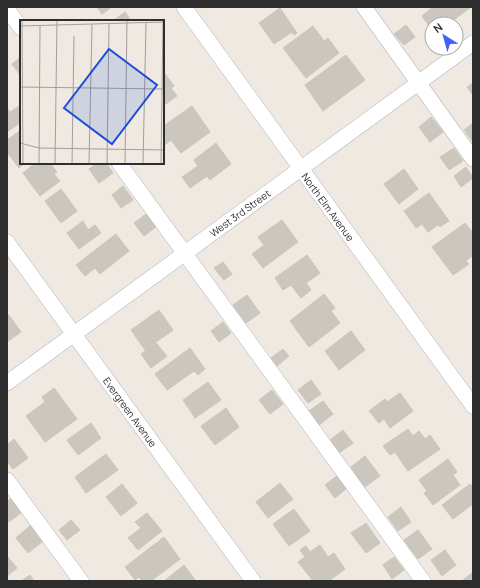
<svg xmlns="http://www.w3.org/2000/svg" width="480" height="588" viewBox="0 0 480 588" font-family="Manrope,sans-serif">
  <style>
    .building { fill: #cbc7bf; stroke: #cbc5ba }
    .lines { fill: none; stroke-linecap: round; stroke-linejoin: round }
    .minor-casing { stroke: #b4b7c1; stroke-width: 16 }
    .minor { stroke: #fff; stroke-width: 15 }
    .labels { text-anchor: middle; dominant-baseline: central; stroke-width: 3; stroke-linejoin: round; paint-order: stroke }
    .street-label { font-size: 10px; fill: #2e2e2e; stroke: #fff }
    .inset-road { fill: none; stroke: #a29e99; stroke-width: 1 }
    .view { fill: #1d4ed8; fill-opacity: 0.15; stroke: #1d4ed8; stroke-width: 2 }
    .inset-edge { fill: none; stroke: #2e2e2e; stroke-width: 2 }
  </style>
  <rect width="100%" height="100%" fill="#efe9e1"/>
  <g class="building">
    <polygon points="97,7 112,7 102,14"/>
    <polygon points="433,7 471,7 448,24 432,24 432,30 422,16"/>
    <polygon points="280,8 297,33 294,35 292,32 274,44 259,23"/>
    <polygon points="125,12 131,21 113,21"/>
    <polygon points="406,25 415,37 404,45 394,34"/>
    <polygon points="313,26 324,41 328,38 339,53 306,78 283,48"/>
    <polygon points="346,55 365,80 323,111 305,85"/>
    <polygon points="21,57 21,76 12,64"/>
    <polygon points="163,71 174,86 171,88 177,96 163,106"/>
    <polygon points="473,83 473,95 467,87"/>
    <polygon points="21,105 21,122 7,132 7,108 10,112"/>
    <polygon points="192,106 210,132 181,153 171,140 163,146 163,123 165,125"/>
    <polygon points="431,117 443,132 430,142 419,127"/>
    <polygon points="473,123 473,142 464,130"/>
    <polygon points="21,130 21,163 25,163 19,168 7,152 7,140"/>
    <polygon points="216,143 231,164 210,180 207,176 190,188 182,177 198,166 194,160"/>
    <polygon points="454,148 463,161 449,170 440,157"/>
    <polygon points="35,163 50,163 57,172 54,174 60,181 40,196 23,173"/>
    <polygon points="97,163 106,163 113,173 99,183 89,169"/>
    <polygon points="466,167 473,178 461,187 454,176"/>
    <polygon points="404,169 418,189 399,204 384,184"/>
    <polygon points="123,186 133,200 121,208 112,195"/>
    <polygon points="61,189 77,211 61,223 45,201"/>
    <polygon points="429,193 449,221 440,227 438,225 428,232 422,224 416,228 404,211"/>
    <polygon points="146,214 156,227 144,236 134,223"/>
    <polygon points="282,220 298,242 263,268 252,254 264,245 258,237"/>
    <polygon points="83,221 88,230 95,225 101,233 79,249 67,233"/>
    <polygon points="465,223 473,233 473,255 466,261 469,264 453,275 432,247"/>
    <polygon points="116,234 129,251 100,274 95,268 85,276 76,265"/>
    <polygon points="307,255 320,273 306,283 311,290 301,298 291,285 283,290 275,278"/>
    <polygon points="223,262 232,274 224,280 214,268"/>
    <polygon points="324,294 335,308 331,311 340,323 309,347 290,321"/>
    <polygon points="247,295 260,313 246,323 233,305"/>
    <polygon points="159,310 173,330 145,350 131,330"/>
    <polygon points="9,315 21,332 7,342 7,316"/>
    <polygon points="223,322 231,333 219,342 211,331"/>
    <polygon points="351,331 365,350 339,370 325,351"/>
    <polygon points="156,343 167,356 151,368 141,354"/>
    <polygon points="190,348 205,369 198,375 194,371 167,390 155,374"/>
    <polygon points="283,349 289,356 277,366 271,358"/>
    <polygon points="311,380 321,394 308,403 298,390"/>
    <polygon points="208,382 221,400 195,418 183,400"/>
    <polygon points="54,388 77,419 45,442 26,416 45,402 42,397"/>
    <polygon points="272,390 283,404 270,414 259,400"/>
    <polygon points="400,393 413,411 390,428 384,419 379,423 369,411 385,399 387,402"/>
    <polygon points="323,401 333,414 319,425 309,411"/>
    <polygon points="226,408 239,427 215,445 201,426"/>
    <polygon points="91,423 101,438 78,455 67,440"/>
    <polygon points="408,429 413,436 419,431 425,439 430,435 440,449 408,471 395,452 390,455 383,446"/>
    <polygon points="343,430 353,443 339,453 330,440"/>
    <polygon points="14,439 28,458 13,469 7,461 7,445"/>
    <polygon points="106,454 118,470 86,493 75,477"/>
    <polygon points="365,456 380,476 365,487 351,467"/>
    <polygon points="448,459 457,472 453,475 460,485 433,505 424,493 427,491 419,480"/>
    <polygon points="338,475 348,487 335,498 325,485"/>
    <polygon points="280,483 293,499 268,518 256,502"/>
    <polygon points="122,484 137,503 121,516 106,497"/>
    <polygon points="470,484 473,488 473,504 453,519 442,505"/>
    <polygon points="11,498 22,512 9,522 7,519 7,502"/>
    <polygon points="401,507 411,522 398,531 388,517"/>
    <polygon points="294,509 310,531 289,546 273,524"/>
    <polygon points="147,513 162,531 138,550 128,538 141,528 135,522"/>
    <polygon points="71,520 80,530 67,540 59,530"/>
    <polygon points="366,523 380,543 366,553 351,533"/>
    <polygon points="31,525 43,541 28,553 16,538"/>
    <polygon points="418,530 432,549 418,559 404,540"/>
    <polygon points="164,537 180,559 151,581 142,581 139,577 135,580 125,567"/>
    <polygon points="320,545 328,557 334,553 345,569 329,581 319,581 318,579 313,581 298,562 305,557 300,550 306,546 310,552"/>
    <polygon points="445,550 456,565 442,576 431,560"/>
    <polygon points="7,556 17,568 7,576"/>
    <polygon points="394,557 404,570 392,579 383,565"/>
    <polygon points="184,565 196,581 164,581"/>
    <polygon points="473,572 473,581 464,581 463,580"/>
    <polygon points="30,575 34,581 21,581"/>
  </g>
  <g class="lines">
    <defs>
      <g id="minor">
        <polyline points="184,7 473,406"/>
        <polyline points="364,7 473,159"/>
        <polyline points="7,9 21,28"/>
        <polyline points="119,163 423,581"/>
        <polyline points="7,242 253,581"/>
        <polyline points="7,383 473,43"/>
        <polyline points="7,480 81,581"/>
      </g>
    </defs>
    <use href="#minor" class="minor-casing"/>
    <use href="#minor" class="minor"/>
  </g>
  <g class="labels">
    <g class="street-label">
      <text transform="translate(328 207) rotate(54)">North Elm Avenue</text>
      <text transform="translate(240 213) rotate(-36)">West 3rd Street</text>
      <text transform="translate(130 412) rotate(54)">Evergreen Avenue</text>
    </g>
  </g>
  <g transform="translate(20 20)">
    <rect width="144" height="144" fill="#efe9e1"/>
    <path class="inset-road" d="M 2,0 L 3,144M 0,6 L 144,2M 0,67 L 144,69M 0,123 L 19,128 L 144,130M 19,144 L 20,6M 35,144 L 37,0M 52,144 L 54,16M 69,144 L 72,4M 87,144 L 89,4M 105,144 L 107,0M 123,144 L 126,3M 141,144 L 143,0"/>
    <path class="view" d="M 89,29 L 137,65 L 92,124 L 44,88 Z"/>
    <rect width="144" height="144" class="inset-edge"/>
  </g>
  <rect width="480" height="588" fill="none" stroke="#2e2e2e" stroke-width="16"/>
  <g transform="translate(444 36) rotate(323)"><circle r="19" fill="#ffffff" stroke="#ababab"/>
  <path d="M0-3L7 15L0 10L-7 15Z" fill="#4264fb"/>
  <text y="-6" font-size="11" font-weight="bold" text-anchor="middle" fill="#2e2e2e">N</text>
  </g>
</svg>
